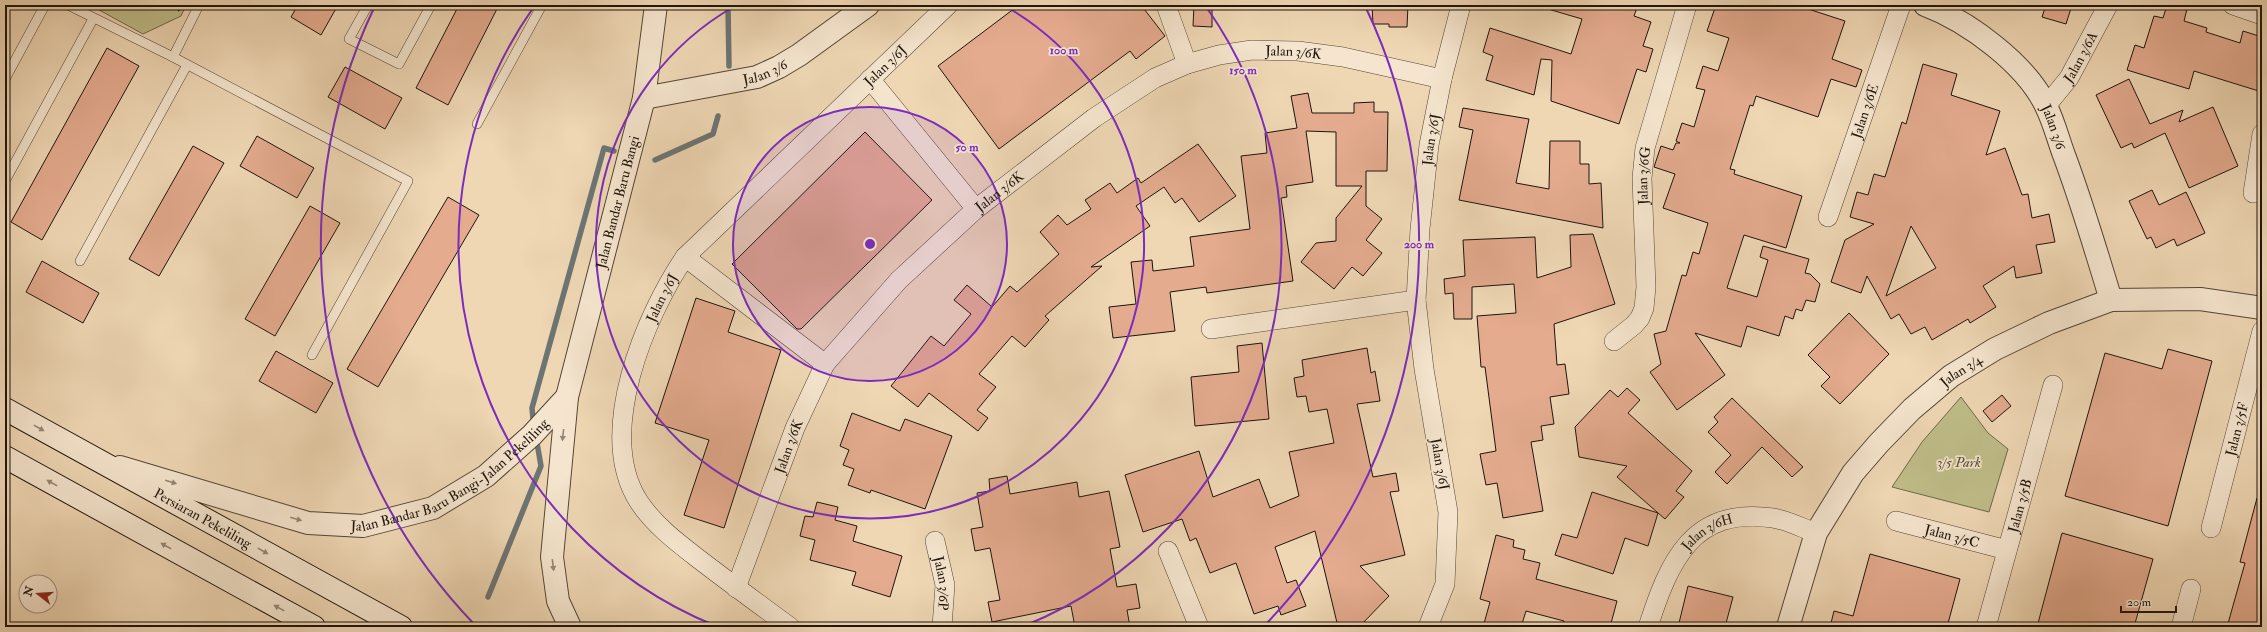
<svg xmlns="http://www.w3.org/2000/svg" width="2267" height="632" viewBox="0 0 2267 632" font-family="'IM FELL Double Pica',serif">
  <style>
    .green { fill: #bfbd89; stroke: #6e684a }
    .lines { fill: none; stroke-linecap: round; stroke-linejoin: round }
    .stream { stroke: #6c7574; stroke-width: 5.5 }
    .building { fill: #e4ab8f; stroke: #1d140c; fill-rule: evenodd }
    .service-casing { stroke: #524536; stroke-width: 10 }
    .minor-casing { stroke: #524536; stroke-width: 20 }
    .tertiary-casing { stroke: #524536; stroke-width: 24 }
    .secondary-casing { stroke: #1d140c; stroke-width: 24 }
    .path { stroke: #1d140c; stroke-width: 2.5; stroke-dasharray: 3 2; stroke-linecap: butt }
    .service { stroke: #f5e5ce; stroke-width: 9 }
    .minor { stroke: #f5e5ce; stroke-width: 19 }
    .tertiary { stroke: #f5e5ce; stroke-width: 22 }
    .secondary { stroke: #f5e5ce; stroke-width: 22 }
    .oneway { fill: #948777 }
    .ring { fill: none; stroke: #7b2cbf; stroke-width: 2 }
    .labels { text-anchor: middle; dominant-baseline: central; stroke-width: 3.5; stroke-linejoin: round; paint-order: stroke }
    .street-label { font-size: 14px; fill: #1d140c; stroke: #f5e5ce }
    .park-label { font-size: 14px; font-style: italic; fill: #564f38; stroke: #f5e5ce }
    .centre { fill: #7b2cbf; stroke: #f5e5ce; stroke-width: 2 }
    .ring-label { font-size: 12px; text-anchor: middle; font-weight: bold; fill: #7b2cbf; stroke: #f5e5ce; stroke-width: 3.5; stroke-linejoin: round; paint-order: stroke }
  </style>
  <rect width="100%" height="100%" fill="#efd7b4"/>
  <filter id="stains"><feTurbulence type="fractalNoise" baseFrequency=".005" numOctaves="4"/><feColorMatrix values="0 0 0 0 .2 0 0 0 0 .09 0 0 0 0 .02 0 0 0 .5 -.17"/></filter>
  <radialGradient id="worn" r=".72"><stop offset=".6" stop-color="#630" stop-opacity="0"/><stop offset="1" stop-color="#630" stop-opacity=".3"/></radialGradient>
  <g class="green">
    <polygon points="90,5 186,5 181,16 143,34"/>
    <polygon points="1961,397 1988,433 2008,449 1989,512 1892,487 1922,442"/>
  </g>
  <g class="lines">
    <g class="stream">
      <polyline points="728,5 729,66"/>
      <polyline points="655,160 713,134 718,116"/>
      <polyline points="533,419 532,408 604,148 614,151"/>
      <polyline points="488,597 541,466 537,443"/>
    </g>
  </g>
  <g class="building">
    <polygon points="298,5 338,5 321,35 291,17"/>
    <polygon points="459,5 499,5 448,105 416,88"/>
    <polygon points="1019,5 1141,5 1165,36 1136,59 1130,51 999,149 938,66"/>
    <polygon points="1194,5 1212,5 1212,27 1193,26"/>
    <polygon points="1372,5 1408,5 1407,27 1389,27 1389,24 1373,24"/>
    <polygon points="1548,5 1638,5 1634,16 1651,22 1643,46 1653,49 1646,72 1637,69 1619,124 1551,101 1552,60 1541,59 1534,95 1486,80 1493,56 1483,52 1490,28 1571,54 1582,19 1548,9"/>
    <polygon points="1716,5 1796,5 1845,21 1832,59 1862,70 1856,87 1831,79 1818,117 1756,96 1753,106 1750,105 1730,169 1735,170 1734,174 1802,196 1786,248 1744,235 1727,288 1757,297 1768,260 1760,257 1763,246 1809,259 1805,273 1810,274 1820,284 1815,302 1806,300 1802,311 1796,309 1793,319 1785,316 1779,336 1747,326 1741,347 1695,333 1725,375 1677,410 1650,372 1661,364 1654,334 1666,331 1682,275 1686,276 1693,252 1699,254 1708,223 1663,208 1675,174 1654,167 1661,146 1673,150 1676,143 1680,143 1676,141 1682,123 1694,127 1705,90 1696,88 1703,66 1718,71 1729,38 1707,31"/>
    <polygon points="2046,5 2072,5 2066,24 2042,17"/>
    <polygon points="2167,5 2188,5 2184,21 2207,28 2206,32 2240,43 2243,31 2262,37 2262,92 2194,71 2189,89 2127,70 2135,45 2144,48 2154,16 2163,18"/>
    <polygon points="107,48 139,66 42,240 11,222"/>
    <path d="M 1923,64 L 1957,74 L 1951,95 L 2000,111 L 1986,155 L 2005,148 L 2022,195 L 2028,194 L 2032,218 L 2049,214 L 2055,242 L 2036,245 L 2042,273 L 2016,278 L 2014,266 L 1983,286 L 1996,307 L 1970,323 L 1968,319 L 1932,340 L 1925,327 L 1911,334 L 1899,314 L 1891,319 L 1867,276 L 1861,293 L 1831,282 L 1845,240 L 1874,224 L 1850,217 L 1857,192 L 1868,195 L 1874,174 L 1885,177 L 1902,122 L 1906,124 ZM 1911,226 L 1936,268 L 1886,296 Z"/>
    <polygon points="345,67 402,98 385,129 328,97"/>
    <polygon points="2129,79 2150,124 2183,110 2179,122 2213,107 2238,166 2189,188 2165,133 2134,148 2132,143 2121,148 2096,95"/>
    <polygon points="1308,93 1312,113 1354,113 1354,103 1374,102 1374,112 1388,112 1387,171 1366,171 1366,206 1382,219 1366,240 1382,253 1363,276 1352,267 1334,289 1301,262 1316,243 1336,241 1336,218 1362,186 1336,186 1336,132 1306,131 1313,182 1286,186 1287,197 1281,198 1293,281 1207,293 1206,287 1170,292 1175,331 1113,338 1109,307 1136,304 1131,262 1152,260 1153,271 1194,266 1190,237 1250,229 1241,156 1267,153 1265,133 1297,128 1291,96"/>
    <polygon points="1463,108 1529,119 1516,183 1549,189 1550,141 1580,141 1580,164 1589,164 1589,184 1601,183 1603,228 1459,200 1473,130 1459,127"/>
    <polygon points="865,132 932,200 801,329 797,329 732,264"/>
    <polygon points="257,136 314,168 297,198 240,166"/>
    <polygon points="1198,144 1236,196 1199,222 1182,198 1175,203 1164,187 1136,206 1150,226 1091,267 1102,266 1045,316 1049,320 1025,347 1012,336 979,374 996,387 977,410 988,418 978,431 929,393 918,407 891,386 931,336 944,346 971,314 954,300 967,285 992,307 1010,286 1017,292 1059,254 1040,232 1058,215 1067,225 1091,209 1085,200 1110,183 1117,193 1138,178 1141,183"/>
    <polygon points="193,146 224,163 159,276 129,259"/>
    <polygon points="2152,190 2159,205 2186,192 2205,233 2177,246 2174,239 2156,248 2151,237 2147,239 2129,201"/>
    <polygon points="448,197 479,215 378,387 347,369"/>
    <polygon points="310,206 340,223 275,336 245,319"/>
    <polygon points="1593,234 1615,304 1554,324 1557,365 1565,364 1569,394 1550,397 1554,424 1541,426 1543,440 1531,442 1543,511 1503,518 1497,483 1486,485 1480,454 1496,451 1485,367 1481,367 1477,316 1516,313 1514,284 1472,287 1472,319 1454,319 1453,293 1445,294 1444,279 1465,276 1463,240 1535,237 1537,278 1571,267 1570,235"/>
    <polygon points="42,261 99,293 83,323 26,292"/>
    <polygon points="696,298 735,311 728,332 781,350 724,528 684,515 709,440 655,423"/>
    <polygon points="1849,313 1889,354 1840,404 1821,386 1830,377 1808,355"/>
    <polygon points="1262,343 1269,419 1195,426 1191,377 1239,372 1237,346"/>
    <polygon points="1367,348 1371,373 1375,371 1380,401 1357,404 1373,477 1396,473 1399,491 1390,492 1405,555 1360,566 1389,596 1359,627 1338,627 1315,531 1275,547 1287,583 1296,580 1306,606 1281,615 1278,606 1254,614 1236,563 1210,573 1196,538 1190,541 1182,519 1143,532 1125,475 1199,451 1213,497 1259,479 1270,508 1299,496 1289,452 1334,443 1327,409 1309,412 1306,396 1297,397 1294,378 1304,376 1302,360"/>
    <polygon points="2168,349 2212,361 2168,526 2065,496 2105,353 2162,369"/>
    <polygon points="276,351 333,383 316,413 259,381"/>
    <polygon points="1627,388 1640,400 1628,413 1692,471 1676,491 1684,497 1665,519 1617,477 1627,466 1579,457 1575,427 1610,390 1618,397"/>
    <polygon points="2002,395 2011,406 1992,422 1983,411"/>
    <polygon points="1732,398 1803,467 1792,477 1762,447 1727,484 1715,472 1731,455 1708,432 1718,422 1714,417"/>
    <polygon points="852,413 900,431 905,419 952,436 925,509 871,490 870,493 848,485 854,469 843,465 849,450 840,446"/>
    <polygon points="1007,476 1010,494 1077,482 1079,497 1109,491 1120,547 1110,549 1117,587 1136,584 1140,608 1127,610 1130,627 1075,627 1071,606 992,622 988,602 1000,600 990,548 975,551 971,529 983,527 977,493 990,491 989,479"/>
    <polygon points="1592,492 1658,513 1648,546 1625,538 1613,574 1555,555 1562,534 1577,538"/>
    <polygon points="2257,498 2262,499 2262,627 2227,627 2245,563 2240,562"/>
    <polygon points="817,502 838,507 835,520 857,526 853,541 902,556 890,597 852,585 856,572 810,560 815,540 800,536 805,516 813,517"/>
    <polygon points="2062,533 2153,559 2134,627 2037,627"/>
    <polygon points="1496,535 1514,540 1513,547 1525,550 1523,559 1540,563 1536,579 1617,601 1610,627 1563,627 1564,621 1526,611 1521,627 1483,627 1490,602 1480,599"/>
    <polygon points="1870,554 1960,579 1947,627 1830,627 1834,611 1853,616"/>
    <polygon points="1688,586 1733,597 1725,627 1696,627 1679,623"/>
  </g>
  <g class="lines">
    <defs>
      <g id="service">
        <polyline points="68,5 173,57 408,181 312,355"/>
        <polyline points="368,5 349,39 399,64 431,5"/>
        <polyline points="173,57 199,5"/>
        <polyline points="5,79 45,5"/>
        <polyline points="477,124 542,5"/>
        <polyline points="5,181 93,19"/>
        <polyline points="80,261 187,65"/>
      </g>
      <g id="minor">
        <polyline points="1166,5 1187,64"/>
        <polyline points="2233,5 2262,15"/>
        <polyline points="870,79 976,209"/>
        <path id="s1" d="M 2046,106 L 2069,78 L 2108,5"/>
        <polyline points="2253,193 2262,134"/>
        <path id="s2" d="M 1828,217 L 1901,5"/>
        <polyline points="685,257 825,364"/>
        <polyline points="1211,329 1416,300"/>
        <path id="s3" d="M 1614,341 L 1634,325 L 1640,318 L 1644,308 L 1646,287 L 1642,178 L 1645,148 L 1687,5"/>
        <path id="s4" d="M 1896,521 L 2007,550"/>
        <path id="s5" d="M 2211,528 L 2262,331"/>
        <path id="s6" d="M 935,541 L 945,585 L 942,627"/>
        <polyline points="1168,551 1199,627"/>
        <path id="s7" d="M 736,588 L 795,428 L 825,364 L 899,280 L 976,209 L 1094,118 L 1155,78 L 1187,64 L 1219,55 L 1252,50 L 1298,51 L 1343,57 L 1442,79"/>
        <path id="s8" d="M 790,627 C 760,605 730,583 700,560 C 678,543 655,526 639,502 C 595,434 645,316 685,257 L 948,5"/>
        <path id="s9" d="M 1428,627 L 1445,584 L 1448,512 L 1424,369 L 1416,300 L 1420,229 L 1429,145 L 1442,79 L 1461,5"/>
        <path id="s10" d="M 1648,627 C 1669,562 1692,506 1773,518 C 1787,520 1802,528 1816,533"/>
        <path id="s11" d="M 1986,627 L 2053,385"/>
        <polyline points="2181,627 2191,589"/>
      </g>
      <g id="tertiary">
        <path id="s12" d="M 1925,5 C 1968,21 2026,64 2046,106 C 2054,122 2058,139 2064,155 C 2082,203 2096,251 2111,300"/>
        <path id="s13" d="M 644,98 L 757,77 L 779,67 L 799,55 L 868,5"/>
        <path id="s14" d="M 120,467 L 308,523 L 363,526 L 433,508 L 486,476 L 532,435 L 567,397"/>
        <path id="s15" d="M 570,627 L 558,601 L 552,557 L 567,397 L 644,98 L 656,5"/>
        <path id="s16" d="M 1788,627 L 1816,533 L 1853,473 L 1879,443 L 1912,409 L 1951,376 L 1995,349 L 2049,323 L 2111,300 L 2200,299 L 2262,308"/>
      </g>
      <g id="secondary">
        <path id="s17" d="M 5,409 L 401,627"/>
        <polyline points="5,457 314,627"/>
      </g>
    </defs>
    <use href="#service" class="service-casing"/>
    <use href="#minor" class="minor-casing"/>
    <use href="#tertiary" class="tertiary-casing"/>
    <use href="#secondary" class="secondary-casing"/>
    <polyline class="path" points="174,5 181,12"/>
    <use href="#service" class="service"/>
    <use href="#minor" class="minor"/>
    <use href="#tertiary" class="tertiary"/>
    <use href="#secondary" class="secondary"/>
  </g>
  <defs><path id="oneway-solid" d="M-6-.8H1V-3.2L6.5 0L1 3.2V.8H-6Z"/></defs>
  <g class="oneway">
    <use href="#oneway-solid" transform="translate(39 428) rotate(29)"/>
    <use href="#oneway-solid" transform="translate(563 435) rotate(96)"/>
    <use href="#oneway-solid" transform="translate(171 482) rotate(17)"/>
    <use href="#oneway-solid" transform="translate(52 483) rotate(-151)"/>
    <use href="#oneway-solid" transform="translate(296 519) rotate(16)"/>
    <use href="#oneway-solid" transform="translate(166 546) rotate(-151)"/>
    <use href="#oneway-solid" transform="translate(263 551) rotate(29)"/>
    <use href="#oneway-solid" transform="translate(553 565) rotate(83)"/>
    <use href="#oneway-solid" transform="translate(279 608) rotate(-151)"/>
  </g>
  <circle cx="870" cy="244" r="137" fill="#7b2cbf" fill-opacity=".12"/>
  <g class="ring">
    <circle cx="870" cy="244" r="137"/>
    <path d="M1005 6A274 274 0 1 1 735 6"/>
    <path d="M716 626A412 412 0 0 1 533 8M1207 8A412 412 0 0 1 1024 626"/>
    <path d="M475 625A549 549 0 0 1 374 8M1366 8A549 549 0 0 1 1265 625"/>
  </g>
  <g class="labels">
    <g class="street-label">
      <text stroke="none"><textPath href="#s7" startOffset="823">Jalan 3/6K</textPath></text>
      <text stroke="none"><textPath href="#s1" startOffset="60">Jalan 3/6A</textPath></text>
      <text stroke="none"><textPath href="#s8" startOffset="735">Jalan 3/6J</textPath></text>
      <text stroke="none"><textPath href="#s13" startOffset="124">Jalan 3/6</textPath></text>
      <text stroke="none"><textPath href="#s2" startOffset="112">Jalan 3/6E</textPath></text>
      <text stroke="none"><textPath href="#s12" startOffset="183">Jalan 3/6</textPath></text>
      <text stroke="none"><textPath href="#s9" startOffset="494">Jalan 3/6J</textPath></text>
      <text stroke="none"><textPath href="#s3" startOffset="178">Jalan 3/6G</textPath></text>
      <text stroke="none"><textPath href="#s7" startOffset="487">Jalan 3/6K</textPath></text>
      <text stroke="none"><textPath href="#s15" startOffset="435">Jalan Bandar Baru Bangi</textPath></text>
      <text stroke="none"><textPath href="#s8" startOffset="411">Jalan 3/6J</textPath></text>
      <text stroke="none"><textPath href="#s16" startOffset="318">Jalan 3/4</textPath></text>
      <text stroke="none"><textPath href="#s5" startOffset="102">Jalan 3/5F</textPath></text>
      <text stroke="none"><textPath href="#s7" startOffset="151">Jalan 3/6K</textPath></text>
      <text transform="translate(1440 464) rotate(80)">Jalan 3/6J</text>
      <text stroke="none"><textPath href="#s14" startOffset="353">Jalan Bandar Baru Bangi-Jalan Pekeliling</textPath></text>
      <text stroke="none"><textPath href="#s11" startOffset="126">Jalan 3/5B</textPath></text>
      <text stroke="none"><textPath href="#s17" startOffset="226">Persiaran Pekeliling</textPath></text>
      <text stroke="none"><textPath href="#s10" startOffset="116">Jalan 3/6H</textPath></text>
      <text stroke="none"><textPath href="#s4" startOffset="58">Jalan 3/5C</textPath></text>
      <text stroke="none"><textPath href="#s6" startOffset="43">Jalan 3/6P</textPath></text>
    </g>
    <g class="park-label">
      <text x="1959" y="462">3/5 Park</text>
    </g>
  </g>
  <circle cx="870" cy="244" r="6" class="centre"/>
  <g class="ring-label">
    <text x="1064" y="54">100 m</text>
    <text x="1243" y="74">150 m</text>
    <text x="967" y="151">50 m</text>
    <text x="1419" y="248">200 m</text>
  </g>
  <rect width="2267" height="632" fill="none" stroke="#efd7b4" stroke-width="20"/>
  <rect x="6" y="6" width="2255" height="620" fill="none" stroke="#1d140c" stroke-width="2"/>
  <rect x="10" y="10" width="2247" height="612" fill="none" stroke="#1d140c"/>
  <g transform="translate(38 594) rotate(287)"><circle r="19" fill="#f5e5ce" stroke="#9f9180"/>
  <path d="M0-3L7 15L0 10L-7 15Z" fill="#8f2418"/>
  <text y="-6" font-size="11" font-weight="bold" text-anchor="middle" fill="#1d140c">N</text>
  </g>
  <path d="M2121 606v6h55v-6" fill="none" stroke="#1d140c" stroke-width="2"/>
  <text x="2127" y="606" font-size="12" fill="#1d140c" stroke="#f5e5ce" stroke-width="3" paint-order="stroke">20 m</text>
  <rect width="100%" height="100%" filter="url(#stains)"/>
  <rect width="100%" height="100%" fill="url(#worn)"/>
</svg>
